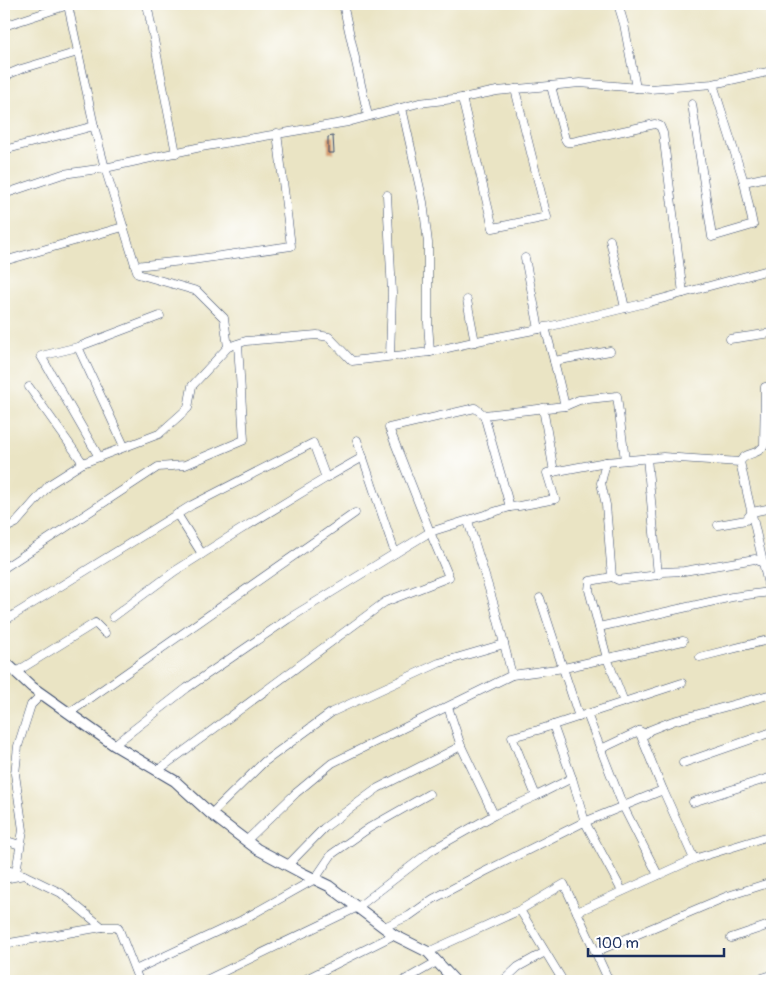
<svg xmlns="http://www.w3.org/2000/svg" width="776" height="985" viewBox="0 0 776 985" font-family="Pangolin,sans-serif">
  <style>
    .building { fill: #d69b6f }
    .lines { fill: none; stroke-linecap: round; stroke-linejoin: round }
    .minor-casing { stroke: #3a4a6d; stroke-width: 9 }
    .tertiary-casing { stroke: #3a4a6d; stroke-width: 12 }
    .minor { stroke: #fff; stroke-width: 8 }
    .tertiary { stroke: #fff; stroke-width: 10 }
  </style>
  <rect width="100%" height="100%" fill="#fff"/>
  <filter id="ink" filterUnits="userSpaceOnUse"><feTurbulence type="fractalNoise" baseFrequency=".02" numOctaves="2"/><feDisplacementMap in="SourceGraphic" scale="10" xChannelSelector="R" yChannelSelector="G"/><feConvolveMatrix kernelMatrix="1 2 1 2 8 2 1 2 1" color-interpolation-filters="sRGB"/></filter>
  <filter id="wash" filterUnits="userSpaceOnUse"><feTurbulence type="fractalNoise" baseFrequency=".0096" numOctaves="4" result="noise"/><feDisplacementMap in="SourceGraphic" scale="20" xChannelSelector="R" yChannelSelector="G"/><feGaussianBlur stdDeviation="1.12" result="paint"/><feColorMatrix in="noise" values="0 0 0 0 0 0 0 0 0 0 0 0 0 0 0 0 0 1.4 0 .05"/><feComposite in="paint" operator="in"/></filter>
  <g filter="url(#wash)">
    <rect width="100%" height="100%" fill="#eae4c4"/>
    <g id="blocks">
      <polygon class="building" points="333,136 334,153 328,153 328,137"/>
    </g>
  </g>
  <g filter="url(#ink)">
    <use href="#blocks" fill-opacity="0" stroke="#3a4a6d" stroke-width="1"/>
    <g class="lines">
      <defs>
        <g id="minor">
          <polyline points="147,4 176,153"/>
          <polyline points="343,4 368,116"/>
          <polyline points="618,4 624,24 636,88"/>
          <polyline points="4,26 68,5 94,126 105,168 201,147 348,122 419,103 462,98 497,91 580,83 650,89 713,84 772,71"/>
          <polyline points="4,80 9,74 21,69 78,52"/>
          <polyline points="713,84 744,182"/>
          <polyline points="551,86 565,139 567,142 572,142 655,124 660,126 663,133 683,293"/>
          <polyline points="462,98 493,228 547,217 515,89"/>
          <polyline points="692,104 712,237 753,225 744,182 772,176"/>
          <polyline points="402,108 423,202 428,243 428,323 430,352"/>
          <polyline points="4,150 94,126"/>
          <polyline points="4,194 63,174 105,168 138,274 197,291 224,318 228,347 192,386 188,408 159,434 83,463 50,484 16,523 4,529"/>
          <polyline points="387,195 392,293 390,356"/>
          <polyline points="610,240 625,308"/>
          <polyline points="525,258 539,329"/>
          <polyline points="4,261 123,227"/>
          <polyline points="135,266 192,260 291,246 277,133"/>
          <polyline points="467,300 475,342"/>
          <polyline points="545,327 554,361 565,406"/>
          <polyline points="730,339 772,333"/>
          <polyline points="78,347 41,356 99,457"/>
          <polyline points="228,347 246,341 317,335 329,337 352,361 430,352 482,340 539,329 650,302 772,269"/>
          <polyline points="554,361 610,351"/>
          <polyline points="29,387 83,463"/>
          <polyline points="543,408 554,472"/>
          <polyline points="484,415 510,507"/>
          <polyline points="357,440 395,553"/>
          <polyline points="124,446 78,347 160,316"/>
          <polyline points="647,458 658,575"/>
          <polyline points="606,462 601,483 606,505 612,577"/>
          <path d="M 740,462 C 744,454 751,455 758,451 C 760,450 762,448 764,446 L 765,387 L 772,385"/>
          <polyline points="326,478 363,457"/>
          <polyline points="177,514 202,554"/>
          <polyline points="718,525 746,520 752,512 772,508"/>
          <polyline points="4,568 158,467 185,465 244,440 238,344"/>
          <polyline points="540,598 579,717"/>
          <polyline points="4,621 192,505 313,443 326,478 240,530 175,571 113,617"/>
          <polyline points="599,627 732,597 770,592"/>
          <polyline points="700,657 772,639"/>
          <polyline points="16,672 95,623 105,633"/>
          <polyline points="512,675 564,668 683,641"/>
          <polyline points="624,702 607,658 589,590 590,581 612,577 618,580 658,575 663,572 684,571 755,559 765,564"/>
          <polyline points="448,707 461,746 494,815"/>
          <polyline points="69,713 355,513"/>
          <polyline points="587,714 623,806 658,875"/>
          <polyline points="553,725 572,778 585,822 622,891"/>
          <polyline points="114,745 187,688 288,619 430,532 389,428 475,408 484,415 565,406 579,400 617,396 625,460"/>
          <polyline points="601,749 639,731 646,734 650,730 673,721 772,694"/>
          <polyline points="683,763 772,732"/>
          <polyline points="157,771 385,602 449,577 430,532 510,507 519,506 555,499 547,473 606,462 663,457 740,462 772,602"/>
          <polyline points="663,790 694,859"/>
          <polyline points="536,796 512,737 538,730 682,683"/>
          <polyline points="693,802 772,777"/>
          <polyline points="211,814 264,762 332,712 439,663 504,644"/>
          <polyline points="4,840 20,845"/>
          <polyline points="246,841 296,793 332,763 512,675 494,605 468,521"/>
          <polyline points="288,865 324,828 378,788 461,746"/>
          <polyline points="4,869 24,875 4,879"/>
          <polyline points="16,872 23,830 15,774 18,746 31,705 42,694"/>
          <polyline points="24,875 61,893 102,927 118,927 139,981"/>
          <polyline points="577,912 694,859 772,835"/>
          <polyline points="384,927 409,916 433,899 484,872 582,823 663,790 639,731"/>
          <polyline points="731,938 772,924"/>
          <polyline points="4,944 102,927"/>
          <polyline points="428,952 520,910"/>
          <polyline points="595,952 728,896 772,882"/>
          <polyline points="135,970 242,920 315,879 332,854 369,828 429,794"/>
          <polyline points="204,981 358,907 432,850 494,815 536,796 572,778"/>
          <polyline points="302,981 394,935"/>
          <polyline points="403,981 433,964 435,960"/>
          <polyline points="503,981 518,967 545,952"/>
          <polyline points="563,981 520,910 564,884 609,981"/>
          <polyline points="752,981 772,975"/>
        </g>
        <polyline id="tertiary" points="4,661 32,687 114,745 175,781 211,814 257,849 302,873 329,886 394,935 428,952 455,981"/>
      </defs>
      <use href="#minor" class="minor-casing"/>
      <use href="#tertiary" class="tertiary-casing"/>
      <use href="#minor" class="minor"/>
      <use href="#tertiary" class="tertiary"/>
    </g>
  </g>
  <rect width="776" height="985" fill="none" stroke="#fff" stroke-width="20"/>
  <path d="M588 948v8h136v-8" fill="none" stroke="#1b2f5e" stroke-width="2.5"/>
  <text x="596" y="948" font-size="15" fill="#1b2f5e" stroke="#ffffff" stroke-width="4" paint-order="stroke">100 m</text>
</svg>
